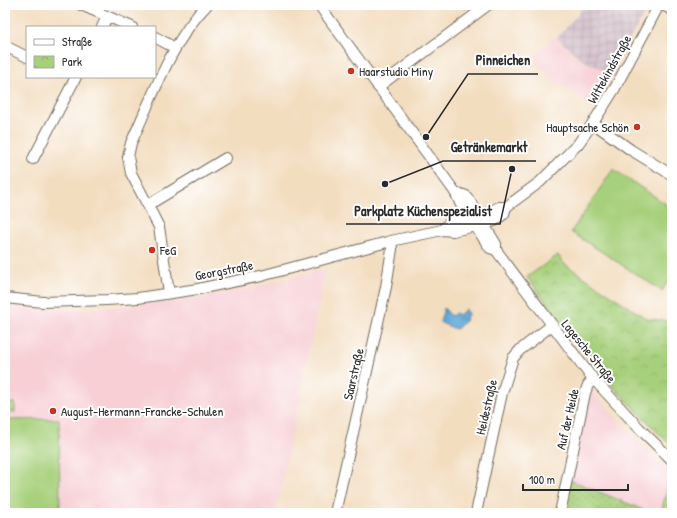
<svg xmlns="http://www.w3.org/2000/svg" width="677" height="518" viewBox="0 0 677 518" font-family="'Patrick Hand',sans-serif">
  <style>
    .built { fill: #f7cfd4 }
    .industrial { fill: url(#industrial-grid) }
    .grass { fill: url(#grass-dots); stroke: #697e53 }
    .park { fill: url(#park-crowns); stroke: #697e53 }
    .pitch { fill: #a7d07b; stroke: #697e53 }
    .water { fill: url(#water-ripples); stroke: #466a82 }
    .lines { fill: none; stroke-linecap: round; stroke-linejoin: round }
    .minor-casing { stroke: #71695f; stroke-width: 12 }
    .minor { stroke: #fff; stroke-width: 10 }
    .poi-dot { fill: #c8321e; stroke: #fff; stroke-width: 1.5 }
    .labels { text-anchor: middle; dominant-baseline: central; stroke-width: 4; stroke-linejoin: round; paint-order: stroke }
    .street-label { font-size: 13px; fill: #2b2b2b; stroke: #fff }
    .poi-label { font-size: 13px; fill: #2b2b2b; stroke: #fff; text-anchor: start }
    .leader { fill: none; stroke: #2b2b2b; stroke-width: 1.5 }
    .callout-dot { fill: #2b2b2b; stroke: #fff; stroke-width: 1.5 }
    .callout-label { font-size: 14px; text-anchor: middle; font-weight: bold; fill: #2b2b2b; stroke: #fff; stroke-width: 4; stroke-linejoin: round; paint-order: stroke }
  </style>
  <defs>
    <pattern id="industrial-grid" width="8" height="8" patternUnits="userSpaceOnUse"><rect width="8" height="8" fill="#d2bdc8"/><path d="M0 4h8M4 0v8" fill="none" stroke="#b4a3ac"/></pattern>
    <pattern id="grass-dots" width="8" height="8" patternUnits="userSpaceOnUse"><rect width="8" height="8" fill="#a7d07b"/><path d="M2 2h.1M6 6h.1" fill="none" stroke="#90b36a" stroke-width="1.8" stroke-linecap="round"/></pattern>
    <pattern id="park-crowns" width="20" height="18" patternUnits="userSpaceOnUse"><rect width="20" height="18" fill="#a7d07b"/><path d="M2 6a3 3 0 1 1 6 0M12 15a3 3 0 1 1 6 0" fill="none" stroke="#90b36a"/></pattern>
    <pattern id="water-ripples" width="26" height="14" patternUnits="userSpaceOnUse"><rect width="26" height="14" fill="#62a9d8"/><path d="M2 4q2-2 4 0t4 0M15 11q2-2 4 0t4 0" fill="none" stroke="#518aaf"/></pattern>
  </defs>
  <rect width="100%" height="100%" fill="#fff"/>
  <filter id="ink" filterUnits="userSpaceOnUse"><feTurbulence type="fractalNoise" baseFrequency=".025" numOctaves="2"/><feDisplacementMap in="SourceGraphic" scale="8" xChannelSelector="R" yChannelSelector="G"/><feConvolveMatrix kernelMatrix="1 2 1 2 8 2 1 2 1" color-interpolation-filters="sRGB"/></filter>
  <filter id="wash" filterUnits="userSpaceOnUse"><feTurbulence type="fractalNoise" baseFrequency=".012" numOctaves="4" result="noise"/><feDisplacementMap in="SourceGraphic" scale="16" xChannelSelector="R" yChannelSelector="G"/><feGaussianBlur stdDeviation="0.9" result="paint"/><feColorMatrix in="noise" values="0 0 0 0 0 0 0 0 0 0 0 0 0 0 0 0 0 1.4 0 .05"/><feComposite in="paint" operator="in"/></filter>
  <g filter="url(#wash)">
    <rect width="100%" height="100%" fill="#f3ddbf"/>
    <g class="built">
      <polygon points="556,36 571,52 582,60 611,73 595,106 554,82 534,56"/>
      <polygon points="326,269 276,513 5,513 5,307 56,310 101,308 197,298 249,289"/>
      <polygon points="589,389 643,446 671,472 661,513 651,513 570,480"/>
    </g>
    <polygon class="industrial" points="583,5 649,5 611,73 582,60 557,38 578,14"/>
    <g class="grass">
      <polygon points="671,472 672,473 672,513 661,513"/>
      <polygon points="570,480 651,513 563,513"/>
    </g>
    <polygon class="park" points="558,255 563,263 647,319 672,321 672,447 620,394 574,339 527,277"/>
    <g class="pitch">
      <polygon points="613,169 672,208 672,276 662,291 571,232"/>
      <rect x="5" y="403" width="10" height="9"/>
      <polygon points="59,419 60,513 5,513 5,420"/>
    </g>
    <path class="water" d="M 444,308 L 451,316 L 456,313 L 459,315 L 466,309 L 468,314 L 465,321 L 457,329 C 455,329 442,324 440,322 Z"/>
  </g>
  <g filter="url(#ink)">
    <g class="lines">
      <defs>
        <g id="minor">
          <polyline points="81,5 132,27"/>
          <polyline points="319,5 455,192 461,205 490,248 496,250 589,374 639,428 672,460"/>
          <polyline points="663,5 672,10"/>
          <polyline points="102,27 107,17"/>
          <polyline points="155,37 175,48"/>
          <polyline points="5,46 27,57"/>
          <polyline points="378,87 488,5"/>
          <polyline points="593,123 631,150 672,175"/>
          <polyline points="33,159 76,77"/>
          <polyline points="455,192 466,196 471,203 496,244 496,250"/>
          <polyline points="148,205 226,158"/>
          <polyline points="442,230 449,223 453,222 488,213 499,207 506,207 540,182 578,144 593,123 615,88 659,5"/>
          <path d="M 169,293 L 159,227 L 131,173 L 128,157 L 131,143 C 152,98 172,40 207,5"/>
          <polyline points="5,298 43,302 107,300 138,298 198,289 261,276 391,241 442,230 453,231 484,224 494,221 504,214 506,207"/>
          <polyline points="335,513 386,287 392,249 391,241"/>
          <polyline points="476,513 502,393 513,358 520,350 552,325"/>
          <polyline points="560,513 585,393 588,385 593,379"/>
        </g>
      </defs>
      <use href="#minor" class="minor-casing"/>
      <use href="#minor" class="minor"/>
    </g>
  </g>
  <g class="poi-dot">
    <circle cx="351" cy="71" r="4"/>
    <circle cx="637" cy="127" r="4"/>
    <circle cx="152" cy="250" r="4"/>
    <circle cx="53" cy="411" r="4"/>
  </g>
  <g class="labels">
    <g class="street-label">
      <text transform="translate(609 69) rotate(-61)">Wittekindstraße</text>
      <text transform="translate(224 270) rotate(-11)">Georgstraße</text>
      <text transform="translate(589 351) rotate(51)">Lagesche Straße</text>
      <text transform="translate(353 374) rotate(-77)">Saarstraße</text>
      <text transform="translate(486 407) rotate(-77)">Heidestraße</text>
      <text transform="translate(567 419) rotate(-77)">Auf der Heide</text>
    </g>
    <g class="poi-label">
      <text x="359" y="71">Haarstudio Miny</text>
      <text x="629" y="127" text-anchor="end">Hauptsache Schön</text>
      <text x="160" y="250">FeG</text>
      <text x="61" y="411">August-Hermann-Francke-Schulen</text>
    </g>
  </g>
  <path class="leader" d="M426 137L468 74H538M385 184L443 161H536M512 169L500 224H346"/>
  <g class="callout-dot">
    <circle cx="426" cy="137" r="4"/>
    <circle cx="385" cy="184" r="4"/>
    <circle cx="512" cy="169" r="4"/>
  </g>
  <g class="callout-label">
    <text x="503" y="65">Pinneichen</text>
    <text x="489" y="152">Getränkemarkt</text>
    <text x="423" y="216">Parkplatz Küchenspezialist</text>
  </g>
  <rect width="677" height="518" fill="none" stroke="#fff" stroke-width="20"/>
  <rect x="26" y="26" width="130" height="52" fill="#ffffff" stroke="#aaaaaa"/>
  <rect x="34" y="39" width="20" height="6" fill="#ffffff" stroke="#aaaaaa"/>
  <text x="62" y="46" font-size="12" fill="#2b2b2b">Straße</text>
  <rect x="34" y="56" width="20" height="12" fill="url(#park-crowns)" stroke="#aaaaaa"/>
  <text x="62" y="66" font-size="12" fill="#2b2b2b">Park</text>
  <path d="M523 484v6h105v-6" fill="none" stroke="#2b2b2b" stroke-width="2"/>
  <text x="529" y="484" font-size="12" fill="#2b2b2b" stroke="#ffffff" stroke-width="3" paint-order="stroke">100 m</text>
</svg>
